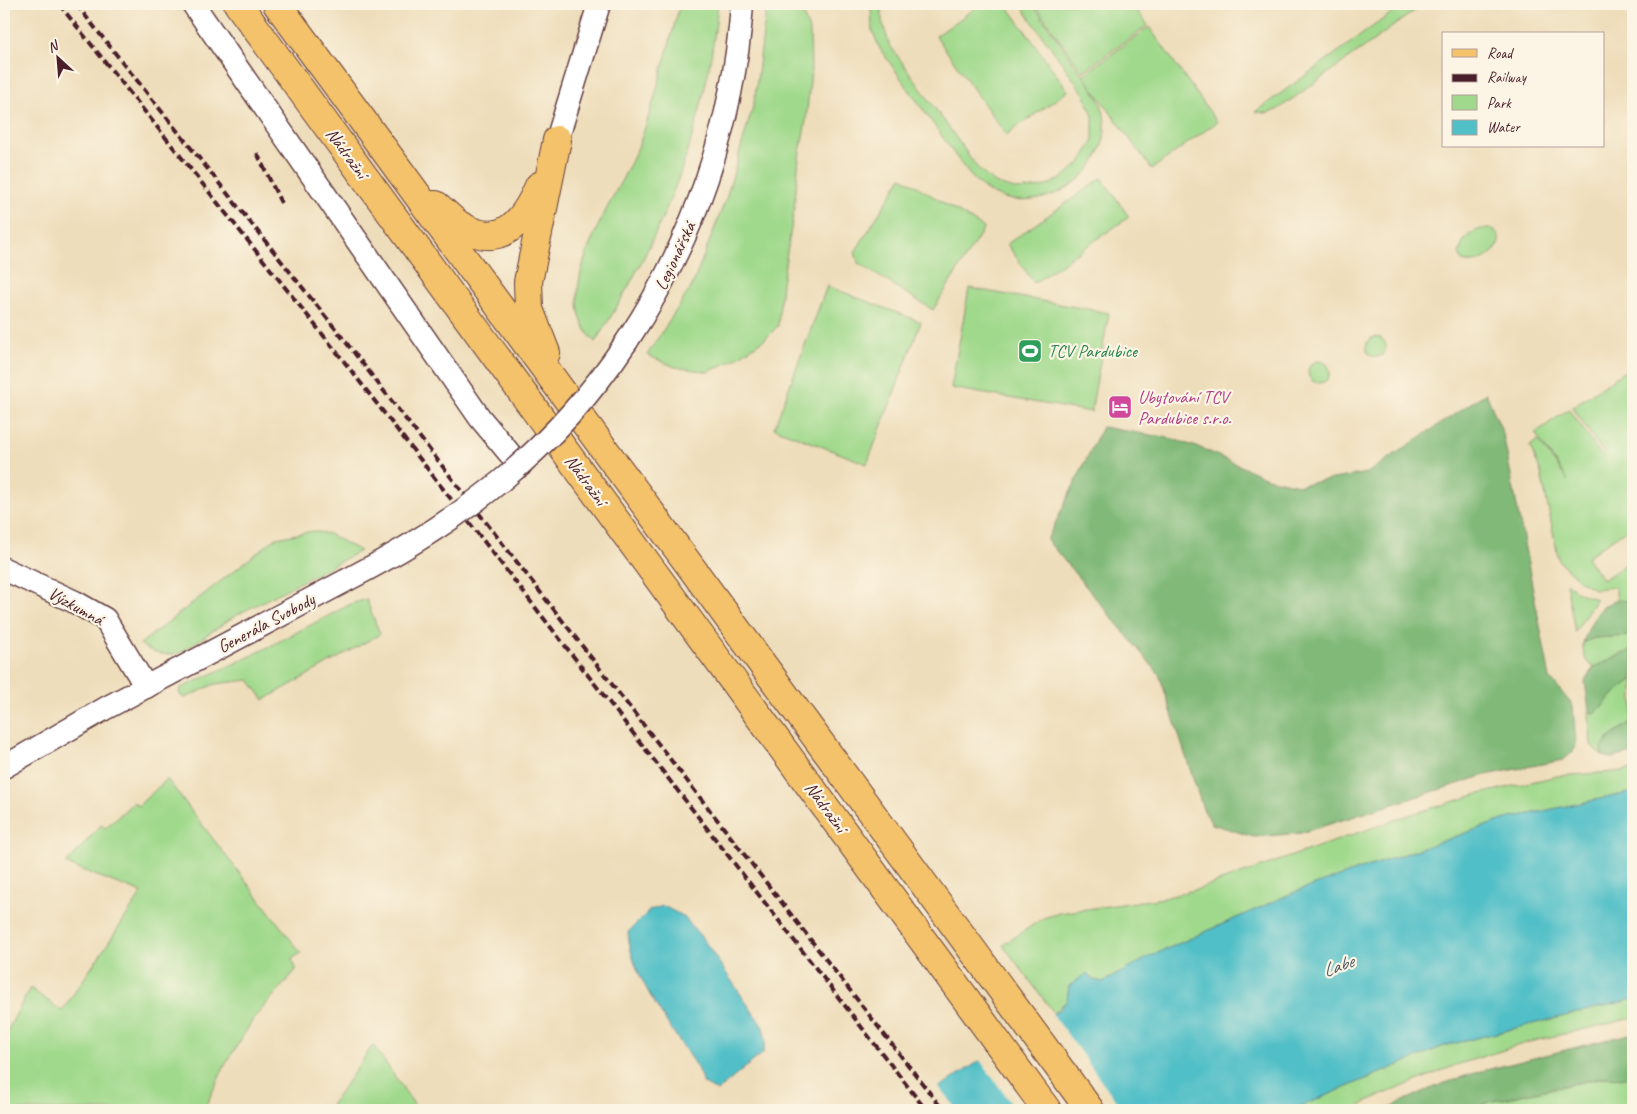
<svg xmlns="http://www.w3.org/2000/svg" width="1637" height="1114" viewBox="0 0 1637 1114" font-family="Caveat,sans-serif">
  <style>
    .green { fill: #a0d98c; stroke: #757c5c }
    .forest { fill: #80b978; stroke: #656c52 }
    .water { fill: #51bfc7; stroke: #4e6f79 }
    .pier { fill: #eeddba }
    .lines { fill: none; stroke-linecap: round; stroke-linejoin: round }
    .minor-casing { stroke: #633c40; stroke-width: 25 }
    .primary-casing { stroke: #633c40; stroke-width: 30 }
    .minor { stroke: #fff; stroke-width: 22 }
    .primary { stroke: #f3c26a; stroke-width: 28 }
    .rail { stroke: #4a1f2b; stroke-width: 4; stroke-dasharray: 8 4; stroke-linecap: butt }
    .minor-bridge-casing { stroke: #633c40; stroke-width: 25; stroke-linecap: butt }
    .minor-bridge { stroke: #fff; stroke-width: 22 }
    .labels { text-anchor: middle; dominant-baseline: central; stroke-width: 4.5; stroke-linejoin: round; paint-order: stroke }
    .street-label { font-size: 18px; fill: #4a1f2b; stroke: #fcf5e5 }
    .leisure-label { font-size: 18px; fill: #27864d; stroke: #fcf5e5; text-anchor: start }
    .hotel-label { font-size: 18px; fill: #b23c85; stroke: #fcf5e5; text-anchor: start }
    .water-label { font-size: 19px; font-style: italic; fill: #4c5762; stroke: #fcf5e5 }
  </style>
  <rect width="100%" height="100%" fill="#fcf5e5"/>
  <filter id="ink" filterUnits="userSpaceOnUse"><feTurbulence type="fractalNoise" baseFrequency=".02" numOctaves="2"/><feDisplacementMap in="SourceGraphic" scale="10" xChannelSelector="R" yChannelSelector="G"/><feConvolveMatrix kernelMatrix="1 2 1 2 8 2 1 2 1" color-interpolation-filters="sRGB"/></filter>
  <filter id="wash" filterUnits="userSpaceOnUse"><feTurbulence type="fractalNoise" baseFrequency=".0096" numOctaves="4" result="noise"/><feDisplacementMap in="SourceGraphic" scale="20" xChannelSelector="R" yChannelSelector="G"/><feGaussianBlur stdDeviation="1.12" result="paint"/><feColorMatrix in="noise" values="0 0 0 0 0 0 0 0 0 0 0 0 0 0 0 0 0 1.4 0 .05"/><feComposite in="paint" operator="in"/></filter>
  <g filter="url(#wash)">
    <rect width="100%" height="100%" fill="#eeddba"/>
    <g class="green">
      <path d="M 680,4 L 718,4 C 706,129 663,237 595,342 C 544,289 621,194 640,142 C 656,98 667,50 680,4 Z"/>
      <polygon points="767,4 799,4 810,32 811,71 806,121 799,157 794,210 782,283 778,326 765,339 735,359 708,372 675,367 647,355 692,286 726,199 754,103"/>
      <path d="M 871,4 L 882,4 L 882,21 L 889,44 L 977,167 L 987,177 L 997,184 L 1018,190 L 1042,187 L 1061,179 L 1080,163 L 1093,141 L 1093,116 L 1084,94 L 1020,4 L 1032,4 C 1047,24 1062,45 1076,66 C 1085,78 1095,90 1101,104 C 1115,142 1091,178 1057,193 C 1035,203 1009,204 988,191 C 969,179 957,157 944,139 C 923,109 901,79 880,49 L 872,30 Z"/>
      <polygon points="981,4 1006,4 1068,91 1006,135 936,36"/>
      <polygon points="1034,4 1132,4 1148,25 1083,72"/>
      <polygon points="1404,4 1424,4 1277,110 1267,113 1255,112"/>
      <polygon points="1149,27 1217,122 1152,169 1083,75"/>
      <polygon points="902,177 984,228 933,310 858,263 855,252"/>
      <polygon points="1102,178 1129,217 1034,283 1007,244"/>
      <path d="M 1488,228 C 1515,234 1488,269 1462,261 L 1459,254 C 1462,238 1472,229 1488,228 Z"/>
      <polygon points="827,286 921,322 867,464 774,428"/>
      <polygon points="969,288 1109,313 1091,412 951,388"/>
      <circle cx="1376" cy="347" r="10"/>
      <circle cx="1319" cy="372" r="11"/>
      <polygon points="1625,371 1633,380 1633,484 1627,489 1633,497 1633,525 1587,557 1603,580 1633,559 1633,621 1621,622 1615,587 1594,589 1579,580 1559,561 1541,473 1530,446 1538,440 1568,481 1535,433 1569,409 1602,456 1605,455 1572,407"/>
      <path d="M 313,531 L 329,534 L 360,551 L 233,617 L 182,652 C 166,657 153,654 140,644 L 276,538 Z"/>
      <polygon points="1566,583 1579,593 1596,599 1575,632"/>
      <polygon points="366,599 380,634 264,700 249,680 215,684 185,698 181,696 179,692 181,688 253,655 351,604"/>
      <path d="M 1633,636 L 1633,649 L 1594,667 C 1584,662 1583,654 1583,643 L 1594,638 Z"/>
      <polygon points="1633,679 1633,720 1610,737 1601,748 1602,756 1591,745 1589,711 1595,714 1615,693"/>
      <polygon points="1633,769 1633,792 1506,819 1295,892 1151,956 1103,982 1093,980 1087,973 1069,986 1067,1000 1054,1013 1003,945 1043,918 1059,913 1164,898 1198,889 1409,815 1475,795 1557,776 1615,772"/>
      <polygon points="167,779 301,953 292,959 296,970 254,1018 224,1067 204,1110 4,1110 4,1037 30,988 62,1011 142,893 66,864 101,825 105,828 134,802 138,806"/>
      <polygon points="1633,999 1633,1018 1529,1042 1456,1065 1367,1101 1356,1110 1292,1110 1444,1046"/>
      <polygon points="373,1045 378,1052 418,1110 328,1110"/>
      <polygon points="1605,1077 1631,1078 1633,1081 1633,1110 1474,1110 1489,1102"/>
    </g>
    <g class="forest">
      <polygon points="1486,393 1503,434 1550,678 1573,706 1576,745 1572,753 1563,760 1486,775 1301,833 1254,837 1212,824 1203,809 1159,674 1047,540 1102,427 1169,438 1203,449 1267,478 1299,485 1367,473"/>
      <path d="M 1616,600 L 1633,601 L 1633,636 L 1594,638 L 1583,643 C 1590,624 1596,607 1616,600 Z"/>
      <polygon points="1633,649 1633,679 1615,693 1595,714 1589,711 1585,681 1594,667"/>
      <polygon points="1633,720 1633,753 1612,758 1602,756 1601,748 1610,737"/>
      <polygon points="1633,1033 1633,1081 1631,1078 1604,1077 1489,1102 1474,1110 1384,1110 1434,1087 1474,1073"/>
    </g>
    <g class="water">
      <polygon points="1633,792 1633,999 1444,1046 1292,1110 904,1110 1060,1009 1067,1000 1069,986 1087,973 1093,980 1103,982 1151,956 1295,892 1506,819"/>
      <path d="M 663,906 L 683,916 L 703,939 L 763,1027 L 766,1041 L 763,1053 L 717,1091 L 704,1084 L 697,1068 C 673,1029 630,977 628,932 L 650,910 Z"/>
    </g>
    <g class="pier">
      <polygon points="1051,1012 1123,1110 1016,1110 979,1059"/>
      <polygon points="938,1086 957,1110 902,1110 903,1108"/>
    </g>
  </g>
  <g filter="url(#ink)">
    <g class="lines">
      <defs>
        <g id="minor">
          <polyline points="193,4 480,418 520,466"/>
          <polyline points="557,140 599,4"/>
          <path d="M 627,341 C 694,241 734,123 742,4"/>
          <polyline points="4,569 75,602 105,619 146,687"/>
          <polyline points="4,767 106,708 345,581"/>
        </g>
        <g id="primary">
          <polyline points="238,4 1047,1110"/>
          <polyline points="277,4 1090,1110"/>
          <path d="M 436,205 C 445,212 453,222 463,227 C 503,250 525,219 539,186"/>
          <polyline points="546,353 529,309 528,282 557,140"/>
        </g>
      </defs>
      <use href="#minor" class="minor-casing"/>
      <use href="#primary" class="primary-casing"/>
      <use href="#minor" class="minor"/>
      <use href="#primary" class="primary"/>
      <g class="rail">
        <polyline points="59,4 339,355 926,1110"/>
        <polyline points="76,4 338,332 943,1110"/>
        <polyline points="257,153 281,203"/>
      </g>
      <defs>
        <path id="minor-bridge" d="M 345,581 C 462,521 554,451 627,341"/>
      </defs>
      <use href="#minor-bridge" class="minor-bridge-casing"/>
      <use href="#minor-bridge" class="minor-bridge"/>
    </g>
  </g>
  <defs>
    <symbol id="stadium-square" viewBox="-11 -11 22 22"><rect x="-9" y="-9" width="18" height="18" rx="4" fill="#2e9e5b" stroke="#fcf5e5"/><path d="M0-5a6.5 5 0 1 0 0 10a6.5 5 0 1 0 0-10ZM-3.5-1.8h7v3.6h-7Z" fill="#fff"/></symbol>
    <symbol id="hotel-square" viewBox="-11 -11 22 22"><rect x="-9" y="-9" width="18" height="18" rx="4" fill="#d1479c" stroke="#fcf5e5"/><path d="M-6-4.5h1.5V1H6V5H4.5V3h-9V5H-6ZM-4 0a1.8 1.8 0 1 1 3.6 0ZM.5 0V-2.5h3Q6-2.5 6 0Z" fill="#fff"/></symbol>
  </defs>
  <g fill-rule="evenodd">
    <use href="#stadium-square" x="1016" y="337" width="28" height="28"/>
    <use href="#hotel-square" x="1106" y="393" width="28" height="28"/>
  </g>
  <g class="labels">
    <g class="street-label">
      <text transform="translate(347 153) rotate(54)">Nádražní</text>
      <text transform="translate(675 256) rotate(-65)">Legionářská</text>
      <text transform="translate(586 480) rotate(54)">Nádražní</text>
      <text transform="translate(76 606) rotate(29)">Výzkumná</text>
      <text transform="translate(266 623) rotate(-28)">Generála Svobody</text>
      <text transform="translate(826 807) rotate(54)">Nádražní</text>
    </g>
    <g class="leisure-label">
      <text x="1048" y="351">TCV Pardubice</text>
    </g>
    <g class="hotel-label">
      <text x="1138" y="397">Ubytování TCV<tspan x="1138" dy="21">Pardubice s.r.o.</tspan></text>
    </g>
    <g class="water-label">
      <text transform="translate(1338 966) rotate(-20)">Labe</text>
    </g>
  </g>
  <rect width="1637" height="1114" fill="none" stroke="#fcf5e5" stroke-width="20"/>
  <rect x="1442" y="32" width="162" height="115" fill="#fcf5e5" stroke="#b59f9b"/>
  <rect x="1452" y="49" width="25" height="8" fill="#f3c26a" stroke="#b59f9b"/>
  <text x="1487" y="58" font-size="15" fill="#4a1f2b">Road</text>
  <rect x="1452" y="74" width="25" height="8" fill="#4a1f2b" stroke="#b59f9b"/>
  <text x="1487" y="82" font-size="15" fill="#4a1f2b">Railway</text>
  <rect x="1452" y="95" width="25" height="15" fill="#a0d98c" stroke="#b59f9b"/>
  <text x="1487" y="108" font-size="15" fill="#4a1f2b">Park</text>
  <rect x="1452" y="120" width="25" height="15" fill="#51bfc7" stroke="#b59f9b"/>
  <text x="1487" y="132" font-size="15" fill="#4a1f2b">Water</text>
  <g transform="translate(58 58) rotate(334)" stroke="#fcf5e5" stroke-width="4" paint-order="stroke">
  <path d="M0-4L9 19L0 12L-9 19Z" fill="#4a1f2b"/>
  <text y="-8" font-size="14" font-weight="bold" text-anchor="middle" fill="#4a1f2b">N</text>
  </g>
</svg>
